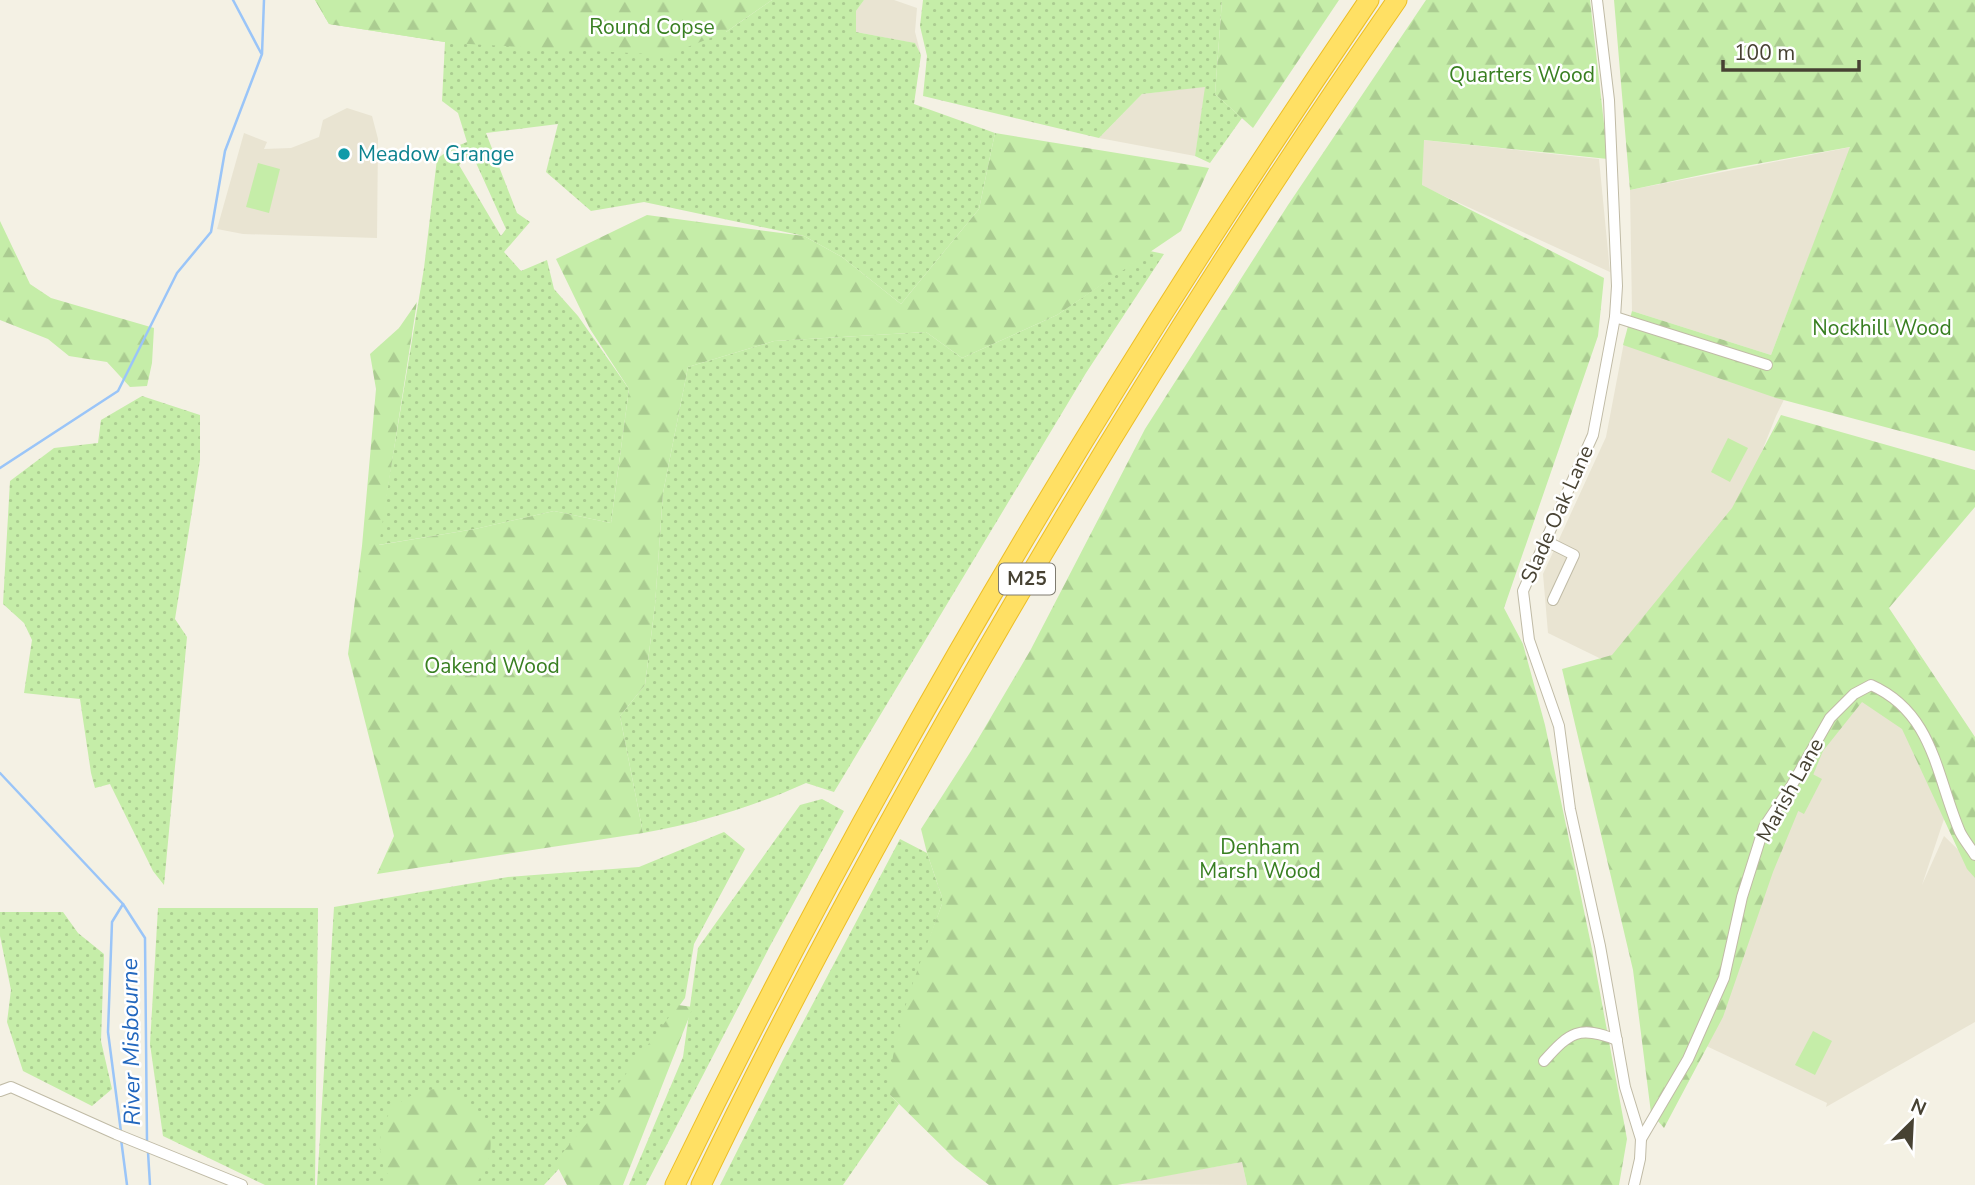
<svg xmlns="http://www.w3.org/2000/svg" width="1975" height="1185" viewBox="0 0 1975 1185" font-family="'Nunito Sans',sans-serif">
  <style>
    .residential { fill: #e9e4d2 }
    .grass { fill: url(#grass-dots); fill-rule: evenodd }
    .forest { fill: url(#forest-firs) }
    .pitch { fill: #c5eda8 }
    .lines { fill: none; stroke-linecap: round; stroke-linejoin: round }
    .stream { stroke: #9ac5f8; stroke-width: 2.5 }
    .minor-casing { stroke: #c0bba6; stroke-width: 12 }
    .motorway-casing { stroke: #edbe25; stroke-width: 21 }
    .minor { stroke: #fff; stroke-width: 10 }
    .motorway { stroke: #ffe064; stroke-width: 19 }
    .culture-dot { fill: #0f9aa8; stroke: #fff; stroke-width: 2.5 }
    .labels { text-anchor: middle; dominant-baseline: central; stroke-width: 5; stroke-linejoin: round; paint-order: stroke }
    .shield { fill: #fff; stroke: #7e7b70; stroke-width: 2 }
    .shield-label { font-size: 19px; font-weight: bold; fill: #474233 }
    .park-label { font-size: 21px; fill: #387f21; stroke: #fff }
    .culture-label { font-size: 21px; fill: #0d838f; stroke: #fff; text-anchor: start }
    .street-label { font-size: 21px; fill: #474233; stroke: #fff }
    .water-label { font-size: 23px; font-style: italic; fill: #2267be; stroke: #fff }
  </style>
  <defs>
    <pattern id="grass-dots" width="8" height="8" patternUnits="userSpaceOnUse" patternTransform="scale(1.75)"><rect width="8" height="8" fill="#c5eda8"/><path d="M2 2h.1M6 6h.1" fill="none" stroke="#abcc91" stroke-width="1.8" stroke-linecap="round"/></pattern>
    <pattern id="forest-firs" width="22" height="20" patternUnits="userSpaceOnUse" patternTransform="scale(1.75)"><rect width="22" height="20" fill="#c5eda8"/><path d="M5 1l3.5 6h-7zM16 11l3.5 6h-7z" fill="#abcc91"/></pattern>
  </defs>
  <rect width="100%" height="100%" fill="#f4f1e4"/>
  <g class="residential">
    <polygon points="864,0 894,0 917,8 915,32 921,55 914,43 856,32 856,11"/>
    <polygon points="1206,86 1195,156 1099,138 1142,94"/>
    <polygon points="347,108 372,116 378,139 377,238 243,234 217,229 244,133 267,142 264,149 291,148 319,137 323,120"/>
    <polygon points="1423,140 1599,159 1610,272 1422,186"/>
    <polygon points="1851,147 1771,355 1632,311 1630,190"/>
    <polygon points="1625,337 1792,383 1776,416 1742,501 1673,694 1548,633 1543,574 1606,437"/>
    <polygon points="1875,691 1901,712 1945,816 1922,885 1944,836 1975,866 1975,1022 1826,1107 1827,1103 1700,1043 1750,885 1847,705"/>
    <polygon points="1242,1162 1247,1185 1117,1184"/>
  </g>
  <g class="grass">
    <path d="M 315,0 L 726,32 L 772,0 L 864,0 L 856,11 L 856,32 L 915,43 L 921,55 L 914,104 L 995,133 L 979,209 L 901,304 L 842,257 L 804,236 L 644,202 L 591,211 L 546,172 L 558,124 L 486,133 L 517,213 L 530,222 L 504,252 L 521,271 L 547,260 L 554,289 L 578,316 L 629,389 L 611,523 L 554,511 L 475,529 L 378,545 L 424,268 L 437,159 L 450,149 L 467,142 L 458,113 L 442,101 L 445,42 L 329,24 ZM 472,154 L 506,229 L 501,236 L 459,165 Z"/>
    <polygon points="923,0 1222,0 1215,94 1242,118 1210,163 1195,156 1205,87 1142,94 1099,138 923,96 927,56 920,26"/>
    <path d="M 1150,251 L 1164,254 L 1086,373 L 834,792 L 806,783 C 753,807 700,823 643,833 L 620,716 L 645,685 L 655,605 L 663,493 L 688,367 L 774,341 L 926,332 L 962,358 L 1057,315 Z"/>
    <polygon points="142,396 200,415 200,460 175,619 187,637 164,885 153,871 110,784 95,788 91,773 80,699 24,693 32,640 24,623 3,604 10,481 54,448 98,443 101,420"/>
    <polygon points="822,799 844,811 770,946 646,1185 629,1185 683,1057 698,948 800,805"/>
    <polygon points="724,832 745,849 694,944 685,998 569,1158 544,1185 317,1185 334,907 508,877 639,867"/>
    <polygon points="900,839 927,853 942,897 942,904 913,985 890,1095 899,1104 843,1185 720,1185 783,1060"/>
    <polygon points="158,908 318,908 315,1185 265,1185 163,1136 150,1044"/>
    <polygon points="0,912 63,912 78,933 104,954 101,1041 112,1089 92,1106 23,1071 7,1022 11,990 0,936"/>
  </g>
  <g class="forest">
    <polygon points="315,0 772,0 726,32 667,55 451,43 329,24"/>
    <polygon points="1222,0 1339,0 1253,128 1215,94"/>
    <path d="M 1426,0 L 1590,0 L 1608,159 L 1424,140 L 1422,185 L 1604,278 L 1598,336 L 1504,608 L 1523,644 L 1545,725 L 1592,949 L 1627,1139 L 1619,1185 L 1247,1185 L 1242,1162 L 1117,1185 L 989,1185 L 955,1159 L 890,1095 C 887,1041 923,956 942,904 L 942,897 L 927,853 L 921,829 L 971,751 L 1030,651 L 1145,429 L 1288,205 Z"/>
    <polygon points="1614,0 1975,0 1975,451 1776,398 1623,345 1632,311 1771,355 1850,147 1734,168 1630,190"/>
    <polygon points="995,133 1209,168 1181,231 1057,315 962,358 926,332 774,341 688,367 663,493 655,605 645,685 620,716 643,833 377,874 394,836 348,654 362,546 376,389 370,354 399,328 417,302 379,545 475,529 554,511 611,523 629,389 590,329 556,259 647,215 804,236 842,257 901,304 979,209"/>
    <polygon points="0,221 30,284 51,298 154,328 152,363 147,386 130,387 107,362 69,356 48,339 0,320"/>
    <polygon points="1781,415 1975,470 1975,507 1889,608 1975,737 1975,878 1967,869 1902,729 1862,702 1823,751 1773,872 1723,1017 1664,1128 1651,1113 1633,970 1562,669 1612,655 1732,508"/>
    <polygon points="678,1005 693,1007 623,1185 567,1185 555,1162 610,1095"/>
    <path d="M 434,1089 C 485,1096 509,1142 475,1185 L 396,1185 C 373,1162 374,1120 402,1101 C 412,1094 422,1092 434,1089 Z"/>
  </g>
  <g class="pitch">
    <polygon points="258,163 280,169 269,213 246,207"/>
    <polygon points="1728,438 1748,448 1730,482 1711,472"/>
    <polygon points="1803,769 1822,779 1804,814 1785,804"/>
    <polygon points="1813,1031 1832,1041 1815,1075 1795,1065"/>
  </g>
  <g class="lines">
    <g class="stream">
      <polyline points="233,0 261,53"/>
      <polyline points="0,468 118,391 177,273 211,232 225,151 262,54 264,0"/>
      <polyline points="0,773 123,904 145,938 147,1142"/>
      <polyline points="121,1132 108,1032 112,922 123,904"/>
      <polyline points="121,1139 127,1185"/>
      <polyline points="148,1152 150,1185"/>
    </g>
    <defs>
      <g id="minor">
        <polyline points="1597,0 1609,100 1617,286 1615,317 1593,435 1523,591 1529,640 1559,726 1570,809 1600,946 1625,1087 1641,1139 1640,1159 1634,1185"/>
        <polyline points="1615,317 1767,365"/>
        <polyline points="1546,541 1574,555 1553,600"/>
        <path d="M 1544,1061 C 1570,1032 1579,1025 1617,1040"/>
        <polyline points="0,1091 11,1087 116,1134 242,1185"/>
        <path d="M 1641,1139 L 1688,1059 L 1724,978 L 1742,897 L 1764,827 L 1792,785 L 1830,718 L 1854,694 L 1871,685 C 1934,713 1936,776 1960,832 C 1964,840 1970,847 1975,855"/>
      </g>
      <g id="motorway">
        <path d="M 675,1185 C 875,773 1111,378 1369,0"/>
        <path d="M 701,1185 C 777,1027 860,873 946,721 C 1086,474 1235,233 1397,0"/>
      </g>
    </defs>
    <use href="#minor" class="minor-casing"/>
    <use href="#motorway" class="motorway-casing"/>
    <use href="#minor" class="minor"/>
    <use href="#motorway" class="motorway"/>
  </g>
  <circle class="culture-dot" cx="344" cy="154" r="7"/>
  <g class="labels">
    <rect class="shield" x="999" y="563.5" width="56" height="31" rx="5"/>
    <g class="shield-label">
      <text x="1027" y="579">M25</text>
    </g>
    <g class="park-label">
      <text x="652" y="27">Round Copse</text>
      <text x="1522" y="75">Quarters Wood</text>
      <text x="1882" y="328">Nockhill Wood</text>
      <text x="492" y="666">Oakend Wood</text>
      <text x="1260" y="847">Denham<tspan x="1260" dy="24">Marsh Wood</tspan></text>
    </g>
    <g class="culture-label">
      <text x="358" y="154">Meadow Grange</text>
    </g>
    <g class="street-label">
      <text transform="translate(1557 514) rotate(-66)">Slade Oak Lane</text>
      <text transform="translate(1790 790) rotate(-61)">Marish Lane</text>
    </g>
    <g class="water-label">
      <text transform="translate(131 1042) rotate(-91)">River Misbourne</text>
    </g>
  </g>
  <g transform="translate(1912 1122) rotate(24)" stroke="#ffffff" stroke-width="5" paint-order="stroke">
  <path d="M0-5L12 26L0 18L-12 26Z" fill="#474233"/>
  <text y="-10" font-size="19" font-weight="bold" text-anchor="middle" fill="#474233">N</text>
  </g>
  <path d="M1723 60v10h136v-10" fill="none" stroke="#474233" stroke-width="3.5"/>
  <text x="1734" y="60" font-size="21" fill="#474233" stroke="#ffffff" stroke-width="5" paint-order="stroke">100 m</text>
</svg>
